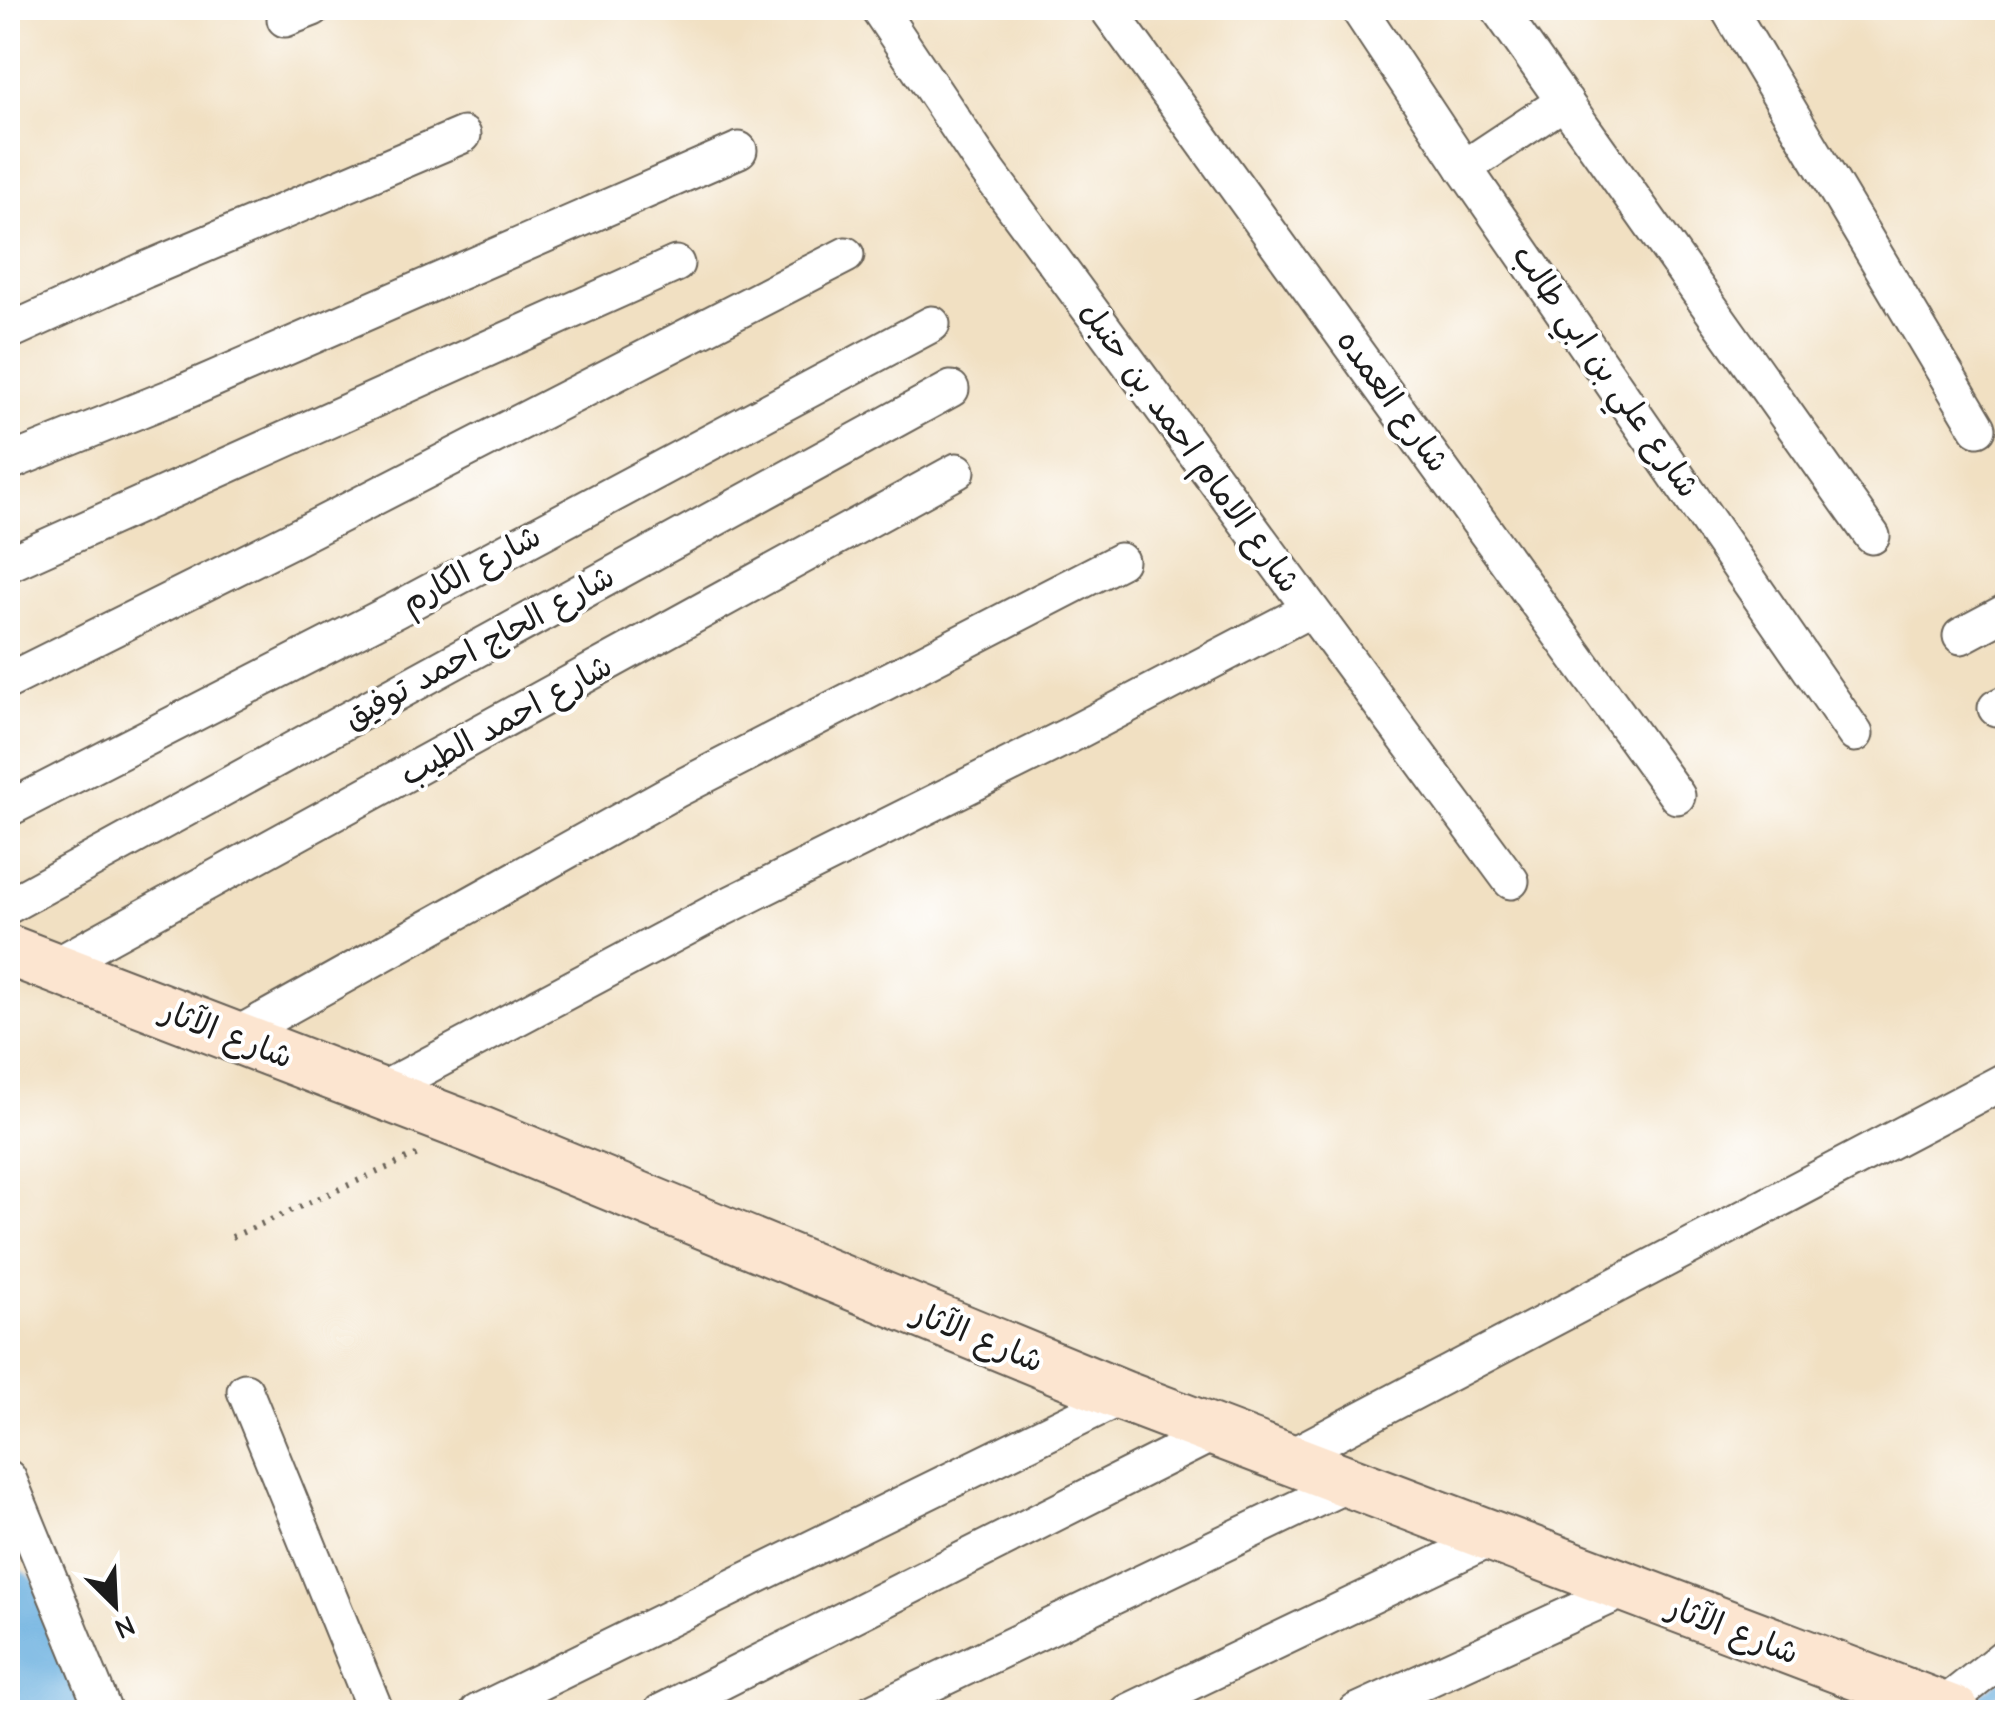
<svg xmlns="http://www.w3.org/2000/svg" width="2015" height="1720" viewBox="0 0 2015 1720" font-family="'Comic Neue','Playpen Sans Arabic',sans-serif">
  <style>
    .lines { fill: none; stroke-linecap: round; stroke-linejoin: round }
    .stream { stroke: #67aede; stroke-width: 12 }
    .river { stroke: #67aede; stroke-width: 72 }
    .minor-casing { stroke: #676156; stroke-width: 39 }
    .secondary-casing { stroke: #676156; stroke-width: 54 }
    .path { stroke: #676156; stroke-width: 6; stroke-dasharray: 2.5 8; stroke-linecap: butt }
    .minor { stroke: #fff; stroke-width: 35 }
    .secondary { stroke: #fce5d0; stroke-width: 50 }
    .labels { text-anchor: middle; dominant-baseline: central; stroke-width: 8; stroke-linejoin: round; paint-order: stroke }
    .street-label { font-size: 32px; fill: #1c1c1c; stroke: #fff }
  </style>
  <rect width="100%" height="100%" fill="#fff"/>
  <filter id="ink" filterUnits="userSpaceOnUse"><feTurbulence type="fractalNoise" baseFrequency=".01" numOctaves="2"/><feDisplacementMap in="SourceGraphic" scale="20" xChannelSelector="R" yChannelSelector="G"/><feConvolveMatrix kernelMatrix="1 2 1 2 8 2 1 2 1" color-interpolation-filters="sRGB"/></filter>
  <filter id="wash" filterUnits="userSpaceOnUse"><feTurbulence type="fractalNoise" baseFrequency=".0048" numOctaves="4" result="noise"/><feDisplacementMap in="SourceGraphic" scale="40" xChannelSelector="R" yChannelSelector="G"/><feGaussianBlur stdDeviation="2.25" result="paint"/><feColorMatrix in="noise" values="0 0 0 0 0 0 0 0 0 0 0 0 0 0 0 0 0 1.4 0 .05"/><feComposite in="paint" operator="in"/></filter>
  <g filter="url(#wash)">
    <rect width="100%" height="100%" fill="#f1e0c2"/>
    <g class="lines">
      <polyline class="stream" points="1965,1712 2008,1681"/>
      <polyline class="river" points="8,1604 52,1712"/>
    </g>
  </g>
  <g filter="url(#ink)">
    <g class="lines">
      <defs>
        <g id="minor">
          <polyline points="878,8 984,166 1511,881"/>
          <polyline points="1107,8 1677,796"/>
          <polyline points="1358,8 1464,168 1855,734"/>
          <polyline points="1498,8 1872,536"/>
          <polyline points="1728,8 1978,428"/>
          <polyline points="285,19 313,8"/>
          <polyline points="1464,168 1565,101"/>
          <polyline points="8,332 145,270 463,135"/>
          <polyline points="8,463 179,394 739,150"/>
          <polyline points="8,564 676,264"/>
          <polyline points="1961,636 2008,611"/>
          <polyline points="8,681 291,540 846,255"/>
          <polyline points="1996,708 2008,702"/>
          <polyline points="8,809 396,610 932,324"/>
          <polyline points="8,906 951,389"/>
          <polyline points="53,967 957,471"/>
          <polyline points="233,1037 676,790 1120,561"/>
          <polyline points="378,1092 721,909 1068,736 1309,610"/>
          <polyline points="245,1391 376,1712"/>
          <polyline points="1286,1459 2008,1079"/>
          <polyline points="8,1478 104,1712"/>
          <polyline points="1940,1708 2008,1654"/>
          <polyline points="478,1712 1123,1396"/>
          <polyline points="661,1712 1216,1432"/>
          <polyline points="872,1712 1350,1483"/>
          <polyline points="1128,1712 1492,1538"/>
          <polyline points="1356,1712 1626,1589"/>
        </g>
        <polyline id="secondary" points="8,950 474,1129 1123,1396 1955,1712"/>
      </defs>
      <use href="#minor" class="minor-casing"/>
      <use href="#secondary" class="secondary-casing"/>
      <polyline class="path" points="232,1237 418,1154"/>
      <use href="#minor" class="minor"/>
      <use href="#secondary" class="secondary"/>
    </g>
  </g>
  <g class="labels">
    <g class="street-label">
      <text transform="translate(1606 371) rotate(55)">شارع علي بن ابي طالب</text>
      <text transform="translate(1393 401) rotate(54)">شارع العمده</text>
      <text transform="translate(1190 447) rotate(54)">شارع الامام احمد بن حنبل</text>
      <text transform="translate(471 569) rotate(-28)">شارع الكارم</text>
      <text transform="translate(479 647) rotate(-29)">شارع الحاج احمد توفيق</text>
      <text transform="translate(506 720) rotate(-29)">شارع احمد الطيب</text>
      <text transform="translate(227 1034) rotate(21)">شارع الآثار</text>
      <text transform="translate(978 1337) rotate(22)">شارع الآثار</text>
      <text transform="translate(1733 1630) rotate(21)">شارع الآثار</text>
    </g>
  </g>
  <rect width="2015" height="1720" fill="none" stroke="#fff" stroke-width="40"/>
  <g transform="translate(115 1605) rotate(156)" stroke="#ffffff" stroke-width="8" paint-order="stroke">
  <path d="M0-8L18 38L0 25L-18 38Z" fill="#1c1c1c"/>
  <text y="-15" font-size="28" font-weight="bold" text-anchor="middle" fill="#1c1c1c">N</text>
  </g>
</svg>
